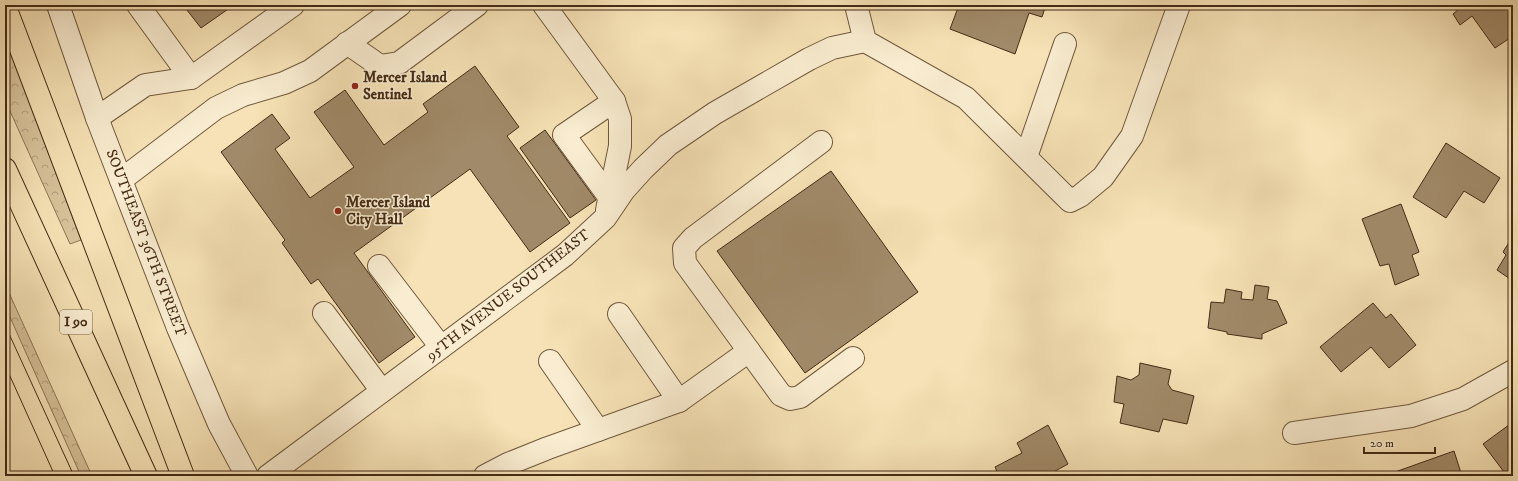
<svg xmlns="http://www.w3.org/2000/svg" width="1518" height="481" viewBox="0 0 1518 481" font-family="'IM FELL DW Pica',serif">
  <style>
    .forest { fill: url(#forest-crowns); stroke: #8e7758 }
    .building { fill: #a18a69; stroke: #442b15 }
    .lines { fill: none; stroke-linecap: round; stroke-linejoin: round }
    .minor-casing { stroke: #70593d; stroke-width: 24 }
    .highway-casing { stroke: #442b15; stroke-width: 24 }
    .minor { stroke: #f9ecd0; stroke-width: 22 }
    .highway { stroke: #f6e2b6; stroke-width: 22 }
    .tram { stroke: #442b15; stroke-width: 1 }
    .poi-dot { fill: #8f2418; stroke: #f9ecd0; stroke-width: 1.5 }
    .labels { text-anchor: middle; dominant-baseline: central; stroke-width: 3; stroke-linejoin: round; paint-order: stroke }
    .shield { fill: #f9ecd0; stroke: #7a654d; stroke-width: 1 }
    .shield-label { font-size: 14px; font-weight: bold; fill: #442b15 }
    .poi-label { font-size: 15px; font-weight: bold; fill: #442b15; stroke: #f9ecd0; text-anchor: start }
    .street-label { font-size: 15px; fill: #442b15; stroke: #f9ecd0 }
  </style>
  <defs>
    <pattern id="forest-crowns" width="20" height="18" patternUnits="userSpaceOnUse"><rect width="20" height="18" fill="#d8c39b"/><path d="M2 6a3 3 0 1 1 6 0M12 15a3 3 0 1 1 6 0" fill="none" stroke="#b19f7d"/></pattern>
  </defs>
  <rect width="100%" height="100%" fill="#f6e2b6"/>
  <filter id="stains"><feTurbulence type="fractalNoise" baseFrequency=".005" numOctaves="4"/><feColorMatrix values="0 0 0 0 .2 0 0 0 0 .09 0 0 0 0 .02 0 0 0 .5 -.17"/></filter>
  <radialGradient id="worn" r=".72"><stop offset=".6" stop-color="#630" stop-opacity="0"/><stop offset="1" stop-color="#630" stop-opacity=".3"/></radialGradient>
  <g class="forest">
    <polygon points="5,36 81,240 70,244 5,100"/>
    <polygon points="5,284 92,476 81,476 5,306"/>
  </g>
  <g class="building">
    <polygon points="183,5 234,5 201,28"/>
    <polygon points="959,5 1046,5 1042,17 1029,13 1015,54 950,29"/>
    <polygon points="1464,5 1513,5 1513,36 1495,48 1472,16 1460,25 1453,14"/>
    <polygon points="475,66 519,127 507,136 570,223 530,252 470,169 354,253 415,337 379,363 318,279 311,284 282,243 285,240 221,152 272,114 290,138 275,149 310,198 354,167 314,112 345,90 384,145 428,112 423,104"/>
    <polygon points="545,130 596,200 570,218 520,148"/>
    <polygon points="1446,143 1500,178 1484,203 1464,191 1446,218 1413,197"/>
    <polygon points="831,171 918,292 805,373 717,251"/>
    <polygon points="1401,204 1419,252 1412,255 1419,275 1395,285 1389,264 1380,266 1362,219"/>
    <polygon points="1513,236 1513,281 1497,270 1506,255 1503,252"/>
    <polygon points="1255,285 1269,287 1267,299 1277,301 1287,323 1262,334 1262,339 1227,334 1227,332 1208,328 1211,302 1224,303 1226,289 1242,292 1241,299 1253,300"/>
    <polygon points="1373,303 1386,318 1391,314 1416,345 1389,368 1371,347 1341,372 1320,347"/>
    <polygon points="1140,363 1171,370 1168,384 1172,390 1194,396 1187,424 1163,419 1159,432 1120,423 1124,404 1114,402 1117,376 1131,380 1139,375"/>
    <polygon points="1513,422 1513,471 1507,476 1483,444"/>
    <polygon points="1048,425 1068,464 1046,476 999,476 995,467 1022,453 1017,443"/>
    <polygon points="1454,451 1462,476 1396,476 1395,472"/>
  </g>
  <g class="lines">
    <defs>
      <g id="minor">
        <polyline points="58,5 97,118 178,328 219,424 247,476"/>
        <polyline points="138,5 191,78 293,5"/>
        <polyline points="544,5 614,101 620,119 620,146 607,210"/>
        <polyline points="856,5 865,41 966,98 1070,201 1080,196 1103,177 1132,136 1179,5"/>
        <polyline points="347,43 380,66 399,63 477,5"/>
        <polyline points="97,118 145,85 191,78"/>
        <polyline points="1026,157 1065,44"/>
        <polyline points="121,180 216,108 243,95 284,83 310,71 400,5"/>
        <polyline points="610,198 564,135 614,101"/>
        <polyline points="379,266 441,347"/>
        <polyline points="324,313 382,391"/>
        <polyline points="619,314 679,401"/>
        <polyline points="749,351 685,263 684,248 693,238 821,142"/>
        <polyline points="550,361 598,430"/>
        <polyline points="1294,433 1411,416 1463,399 1513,371"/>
        <polyline points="268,476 565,255 605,218 624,190 643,169 668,145 715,113 809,59 832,48 865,41"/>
        <polyline points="485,476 508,464 548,448 679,401 749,351 781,395 790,399 800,397 853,358"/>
      </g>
      <g id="highway">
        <polyline points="5,7 183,476"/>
        <polyline points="5,169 146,476"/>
      </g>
    </defs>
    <use href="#minor" class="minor-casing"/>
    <use href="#highway" class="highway-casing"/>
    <use href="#minor" class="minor"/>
    <use href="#highway" class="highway"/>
    <g class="tram">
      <polyline points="5,325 74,476"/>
      <polyline points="5,365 55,476"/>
    </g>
  </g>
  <g class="poi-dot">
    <circle cx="355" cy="86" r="4"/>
    <circle cx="338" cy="211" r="4"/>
  </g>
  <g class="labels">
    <rect class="shield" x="60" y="310" width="32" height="24" rx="3"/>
    <g class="shield-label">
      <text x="76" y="322">I 90</text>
    </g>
    <g class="poi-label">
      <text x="363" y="77">Mercer Island<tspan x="363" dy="17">Sentinel</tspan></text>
      <text x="346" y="202">Mercer Island<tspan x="346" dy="17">City Hall</tspan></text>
    </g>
    <g class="street-label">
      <text transform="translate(146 243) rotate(69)">SOUTHEAST 36TH STREET</text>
      <text transform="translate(508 295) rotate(-38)">95TH AVENUE SOUTHEAST</text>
    </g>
  </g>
  <rect width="1518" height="481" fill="none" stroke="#f6e2b6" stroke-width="20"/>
  <rect x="6" y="6" width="1506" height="469" fill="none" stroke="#442b15" stroke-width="2"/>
  <rect x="10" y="10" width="1498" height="461" fill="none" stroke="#442b15"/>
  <path d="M1364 447v6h71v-6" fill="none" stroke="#442b15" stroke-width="2"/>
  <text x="1370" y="447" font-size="12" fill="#442b15" stroke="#f9ecd0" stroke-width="3" paint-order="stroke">20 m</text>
  <rect width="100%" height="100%" filter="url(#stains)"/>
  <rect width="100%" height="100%" fill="url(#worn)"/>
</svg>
